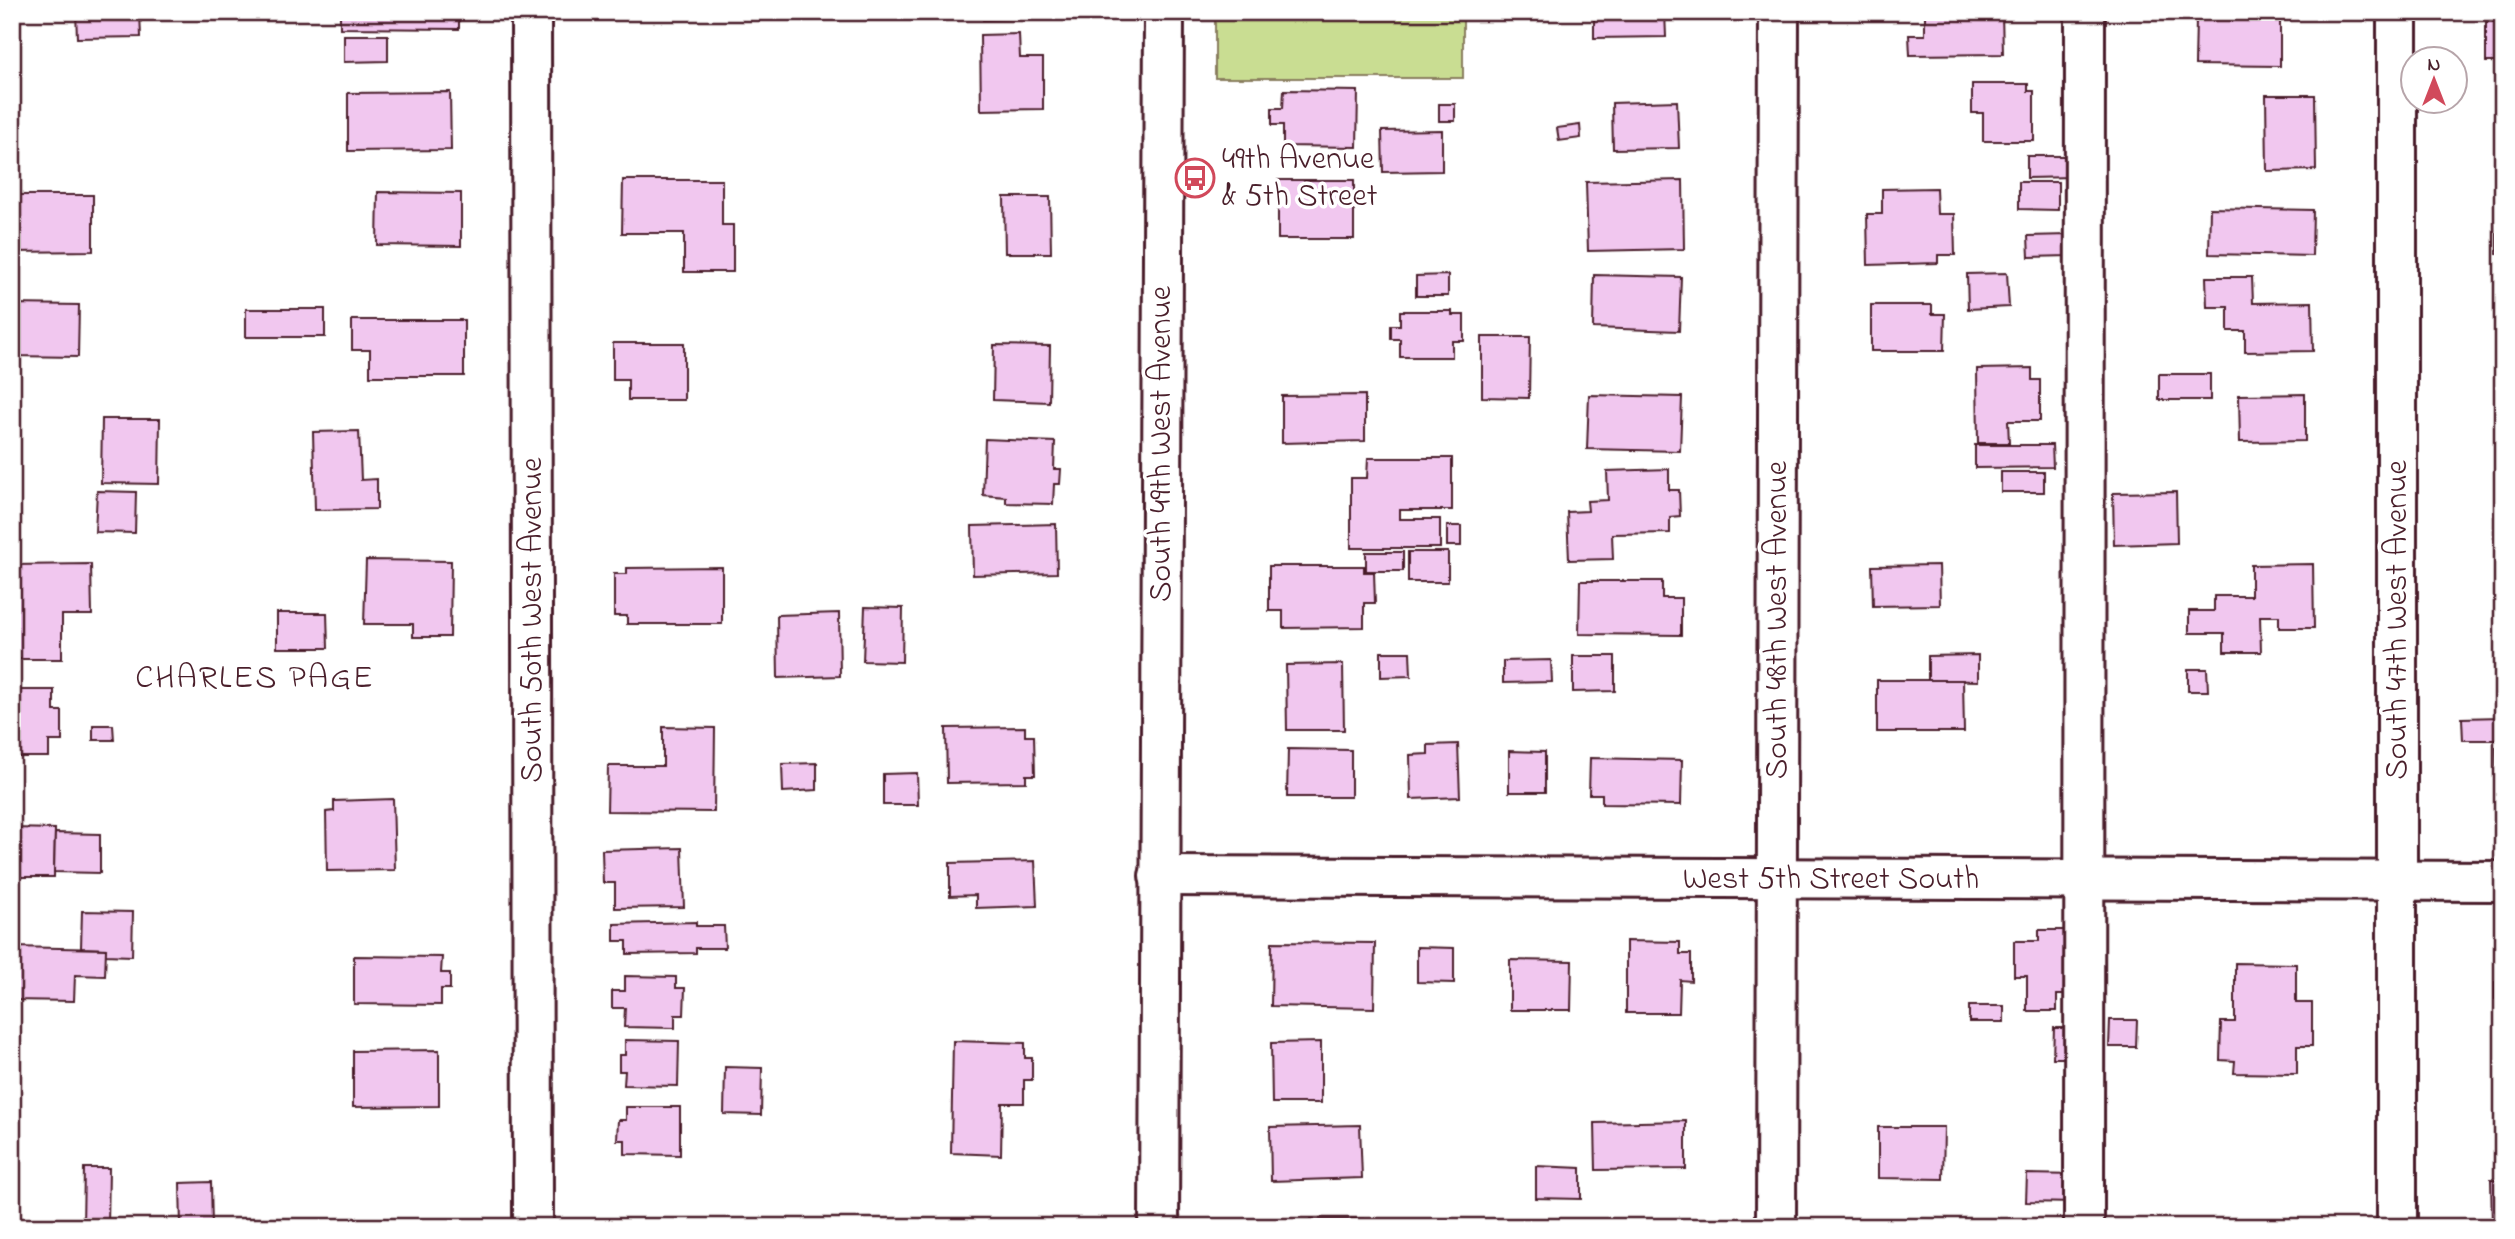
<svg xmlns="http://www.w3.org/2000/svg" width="2515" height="1239" viewBox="0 0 2515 1239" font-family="'Indie Flower',sans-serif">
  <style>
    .green { fill: #c9dd92; stroke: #8a7e5e; stroke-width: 2 }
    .building { fill: #f1c7ef; stroke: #4a1f2b; stroke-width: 2 }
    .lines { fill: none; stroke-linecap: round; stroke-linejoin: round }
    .minor-casing { stroke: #4a1f2b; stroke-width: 44 }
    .minor { stroke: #fff; stroke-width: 38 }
    .labels { text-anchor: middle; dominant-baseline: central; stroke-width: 7; stroke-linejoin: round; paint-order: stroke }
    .poi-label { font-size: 32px; fill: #4a1f2b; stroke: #fff; text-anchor: start }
    .street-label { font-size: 32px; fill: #4a1f2b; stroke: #fff }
    .neighbourhood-label { font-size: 33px; letter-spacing: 2px; fill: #4a1f2b; stroke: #fff }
  </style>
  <rect width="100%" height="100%" fill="#fff"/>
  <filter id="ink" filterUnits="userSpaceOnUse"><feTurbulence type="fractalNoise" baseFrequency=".0143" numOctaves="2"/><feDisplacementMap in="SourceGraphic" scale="14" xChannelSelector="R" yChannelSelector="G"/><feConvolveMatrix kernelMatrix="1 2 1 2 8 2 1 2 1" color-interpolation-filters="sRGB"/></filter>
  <g filter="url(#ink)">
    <rect class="green" x="1215" y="12" width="248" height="66"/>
    <g class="building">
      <polygon points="76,12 140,12 141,37 77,38"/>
      <polygon points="340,12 459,12 459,29 340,28"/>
      <polygon points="983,12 1055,12 1055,18 983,20"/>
      <polygon points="1594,12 1665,12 1666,37 1594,38"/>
      <polygon points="1925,12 2002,12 2003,54 1910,55 1909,35 1925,35"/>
      <polygon points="2499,18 2503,18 2503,68 2498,68 2498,62 2486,62 2486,22 2499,22"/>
      <polygon points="2196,19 2280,20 2280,66 2195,65"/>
      <polygon points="1019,34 1020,58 1043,58 1043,109 981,110 980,35"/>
      <polygon points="344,35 388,35 388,61 344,62"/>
      <polygon points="1972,84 2028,84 2028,91 2034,91 2034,141 1983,141 1983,113 1972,113"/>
      <polygon points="1284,90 1358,91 1357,147 1283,146 1283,125 1272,125 1272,108 1283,108"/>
      <polygon points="450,92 451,150 348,151 348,93"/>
      <polygon points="2266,95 2315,95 2316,170 2267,171"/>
      <polygon points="1677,101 1679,148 1613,149 1612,103"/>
      <rect x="1439" y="104" width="16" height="17"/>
      <polygon points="2498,110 2503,110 2503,158 2497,158"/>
      <polygon points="1580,125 1581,138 1559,141 1557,128"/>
      <polygon points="1442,130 1442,171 1383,172 1382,131"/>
      <polygon points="2027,156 2073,156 2073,177 2027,178"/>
      <polygon points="623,180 722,180 722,225 733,225 733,272 684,272 684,233 622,233"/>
      <rect x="1278" y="180" width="76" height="59"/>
      <polygon points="1683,180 1684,249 1588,251 1586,182"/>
      <polygon points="2019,182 2058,182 2058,210 2019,209"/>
      <rect x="2497" y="186" width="6" height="68"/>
      <polygon points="1936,188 1937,214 1954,214 1955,255 1938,255 1938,263 1868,265 1867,214 1882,214 1882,189"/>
      <polygon points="378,192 461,193 461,246 377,245"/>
      <polygon points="12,195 93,195 93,251 12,252"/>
      <polygon points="1004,197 1050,197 1051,253 1005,253"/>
      <polygon points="2210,208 2313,210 2312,256 2209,254"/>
      <polygon points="2068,235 2069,256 2029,257 2028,236"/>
      <polygon points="2007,273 2009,307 1968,309 1967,274"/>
      <polygon points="1448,275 1448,296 1416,296 1416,276"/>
      <polygon points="1594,275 1681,277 1679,331 1593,328"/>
      <polygon points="2206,277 2252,277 2253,303 2312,302 2313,351 2245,352 2245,331 2228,331 2228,307 2207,307"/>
      <polygon points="2497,303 2503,303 2503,352 2496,352"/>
      <polygon points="12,304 79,305 78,357 12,356"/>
      <polygon points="1871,305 1932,305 1932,314 1945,314 1944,351 1871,351"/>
      <rect x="246" y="309" width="79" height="28"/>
      <polygon points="1400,311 1452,311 1452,315 1464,315 1464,341 1452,341 1452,357 1400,357 1400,339 1391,339 1391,325 1400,325"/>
      <polygon points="352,320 464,320 464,376 370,376 370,350 352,350"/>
      <polygon points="1482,337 1530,337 1529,398 1482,397"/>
      <polygon points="613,343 684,343 684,400 628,400 628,380 613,380"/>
      <polygon points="994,345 1050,346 1049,402 993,400"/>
      <polygon points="2032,368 2032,380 2040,380 2040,421 2008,421 2009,443 1978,443 1977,369"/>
      <rect x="2159" y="374" width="51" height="26"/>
      <polygon points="2305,394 2305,441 2240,442 2239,395"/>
      <polygon points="1365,395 1365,441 1282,443 1282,396"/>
      <polygon points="1589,395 1682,397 1680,451 1587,449"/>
      <polygon points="102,419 160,419 159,484 101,483"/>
      <polygon points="359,431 361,480 377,479 377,509 315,510 313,432"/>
      <polygon points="985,439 1055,442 1054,469 1061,469 1060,484 1054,484 1053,504 1006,503 1006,497 983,495"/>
      <polygon points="1975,445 2052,445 2053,467 1975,468"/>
      <polygon points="1368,458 1452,458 1452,510 1400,510 1400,519 1440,519 1440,548 1351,548 1351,478 1367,478"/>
      <polygon points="1669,469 1669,490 1679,490 1680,516 1670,517 1670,533 1612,534 1613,559 1569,560 1567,512 1588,511 1587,501 1608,500 1607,471"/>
      <rect x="2001" y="472" width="43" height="20"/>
      <polygon points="97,491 136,492 135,533 95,532"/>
      <polygon points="2176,492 2177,543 2114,545 2113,493"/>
      <polygon points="1056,524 1057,573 973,575 972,526"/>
      <rect x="1447" y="526" width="14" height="20"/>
      <rect x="1366" y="552" width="37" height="19"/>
      <rect x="1408" y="552" width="40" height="30"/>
      <polygon points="366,560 451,561 450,637 413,637 413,624 364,624"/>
      <polygon points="91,564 92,615 62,615 62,659 12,659 12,565"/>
      <polygon points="2313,564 2314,628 2279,628 2279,616 2260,616 2261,652 2224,652 2224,633 2189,633 2189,611 2214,611 2214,596 2251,596 2251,565"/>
      <polygon points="1939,565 1940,605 1873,606 1872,566"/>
      <polygon points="1269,566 1364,566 1364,572 1374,572 1375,603 1364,603 1364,627 1283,628 1283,611 1269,611"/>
      <polygon points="722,567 722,624 627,624 627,616 614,616 614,574 627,574 627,568"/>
      <polygon points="1580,581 1662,581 1662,598 1681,598 1681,635 1579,634"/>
      <polygon points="865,607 903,608 902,662 863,661"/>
      <polygon points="277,613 327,613 328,648 277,648"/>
      <polygon points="839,613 840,676 778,678 777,615"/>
      <polygon points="1381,652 1410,652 1411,676 1381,677"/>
      <polygon points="1978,655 1978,681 1928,680 1928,656"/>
      <polygon points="1573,656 1615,656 1615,691 1573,692"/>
      <polygon points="1551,660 1552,682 1503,683 1503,661"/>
      <polygon points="1343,664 1344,730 1287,730 1286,665"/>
      <polygon points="2188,669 2207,669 2208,691 2188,691"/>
      <polygon points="1877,680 1963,680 1964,732 1877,732"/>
      <polygon points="12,690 54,690 54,711 62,711 62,741 49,741 49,757 12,757"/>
      <polygon points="2501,717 2501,740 2463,740 2462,718"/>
      <polygon points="93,725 113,725 114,740 93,740"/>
      <polygon points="663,727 715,728 714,812 607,811 608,766 663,766"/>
      <polygon points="1025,727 1025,736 1034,736 1035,775 1026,775 1026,782 947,783 946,728"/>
      <polygon points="1458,744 1460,797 1411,799 1410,755 1428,754 1428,745"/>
      <polygon points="2496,747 2503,747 2503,798 2497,798"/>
      <polygon points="1288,749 1351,750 1351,797 1287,797"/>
      <polygon points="1509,751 1545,752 1545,792 1509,792"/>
      <polygon points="1590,758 1682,760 1681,805 1602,804 1602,794 1589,794"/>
      <polygon points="817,763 817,790 783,792 782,764"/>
      <polygon points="917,773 918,805 883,805 883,774"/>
      <polygon points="393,799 395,870 327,871 326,812 334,811 334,801"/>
      <polygon points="12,828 55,829 54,877 12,877"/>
      <polygon points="55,833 100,834 100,873 54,872"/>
      <polygon points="682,848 684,907 615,908 615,883 603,883 602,850"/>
      <polygon points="1035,861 1037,906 976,908 976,895 950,896 950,863"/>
      <polygon points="82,911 133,912 132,956 105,955 106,949 81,948"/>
      <polygon points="696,922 696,926 724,926 725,948 696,948 696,953 627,954 627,941 614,941 614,924"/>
      <polygon points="2039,930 2065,930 2065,941 2072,941 2072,995 2057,995 2057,1011 2027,1011 2027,976 2014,976 2014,941 2039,941"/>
      <polygon points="1626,941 1680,942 1680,954 1691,954 1691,981 1680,980 1679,1013 1626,1013"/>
      <polygon points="1272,942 1375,943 1374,1008 1271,1006"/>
      <polygon points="12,947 106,949 105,976 75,975 74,1001 12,1000"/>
      <polygon points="1417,947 1454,948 1454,983 1417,982"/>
      <polygon points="2500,951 2503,951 2503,1014 2501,998 2495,999 2495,982 2501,982"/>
      <polygon points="354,956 442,957 441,973 450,973 450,989 441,989 441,1005 354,1004"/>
      <polygon points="1510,960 1572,961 1571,1010 1510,1010"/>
      <polygon points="2235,963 2296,964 2296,1003 2312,1003 2312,1046 2297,1046 2297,1074 2234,1073 2235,1061 2220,1060 2221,1022 2235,1022"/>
      <polygon points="625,976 676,977 676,988 685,988 684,1015 675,1015 675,1028 624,1027 625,1008 612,1008 612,991 625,991"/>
      <rect x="1969" y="1006" width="35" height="16"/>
      <polygon points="2110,1020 2137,1020 2136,1047 2109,1047"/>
      <polygon points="2054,1028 2074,1028 2074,1058 2053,1058"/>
      <polygon points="625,1040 679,1041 678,1086 624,1085 625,1071 619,1071 619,1055 625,1055"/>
      <polygon points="953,1041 1025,1043 1025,1058 1032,1058 1032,1080 1024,1080 1024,1103 1002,1103 1001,1155 951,1153"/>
      <polygon points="1321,1042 1321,1103 1272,1103 1271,1043"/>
      <polygon points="439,1050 439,1106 353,1107 353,1051"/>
      <polygon points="725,1067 762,1068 761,1115 724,1114"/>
      <polygon points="626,1107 680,1107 680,1155 625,1154 625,1140 617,1140 618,1120 626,1120"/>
      <polygon points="1686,1121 1686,1169 1596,1170 1595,1123"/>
      <polygon points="1360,1125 1362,1178 1271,1181 1270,1127"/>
      <polygon points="1878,1127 1944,1127 1943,1179 1878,1178"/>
      <polygon points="1536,1166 1581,1168 1581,1199 1536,1198"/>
      <polygon points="84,1168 109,1168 108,1227 83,1227"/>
      <polygon points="2027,1174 2076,1175 2076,1203 2026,1202"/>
      <polygon points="2491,1179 2503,1179 2503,1227 2492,1227"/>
      <polygon points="211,1182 212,1227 181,1227 180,1183"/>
      <rect x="1310" y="1219" width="54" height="8"/>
    </g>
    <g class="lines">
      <defs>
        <g id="minor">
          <polyline points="531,12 533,1227"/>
          <polyline points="1159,876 2503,881"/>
          <polyline points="1159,1227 1164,12"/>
          <polyline points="1776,1227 1779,12"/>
          <polyline points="2084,1227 2085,12"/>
          <polyline points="2397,1227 2397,12"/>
        </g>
      </defs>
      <use href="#minor" class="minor-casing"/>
      <use href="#minor" class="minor"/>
    </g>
  </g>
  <defs>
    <symbol id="bus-ring" viewBox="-11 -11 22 22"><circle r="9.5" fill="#fff" stroke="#d1495b" stroke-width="1.5"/><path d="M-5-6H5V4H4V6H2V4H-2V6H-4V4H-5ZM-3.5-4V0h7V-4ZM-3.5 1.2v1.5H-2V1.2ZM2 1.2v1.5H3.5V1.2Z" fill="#d1495b"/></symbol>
  </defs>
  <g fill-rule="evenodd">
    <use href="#bus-ring" x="1173" y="156" width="44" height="44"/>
  </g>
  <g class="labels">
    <g class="poi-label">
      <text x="1222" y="160">49th Avenue<tspan x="1222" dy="37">&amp; 5th Street</tspan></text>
    </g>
    <g class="street-label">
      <text transform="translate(1162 444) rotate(-90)">South 49th West Avenue</text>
      <text transform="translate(533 620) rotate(-90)">South 50th West Avenue</text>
      <text transform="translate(1778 620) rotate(-90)">South 48th West Avenue</text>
      <text transform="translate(2398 620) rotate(-90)">South 47th West Avenue</text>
      <text x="1831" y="880">West 5th Street South</text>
    </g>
    <g class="neighbourhood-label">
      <text x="255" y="679">CHARLES PAGE</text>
    </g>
  </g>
  <rect width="2515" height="1239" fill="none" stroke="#fff" stroke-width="42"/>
  <rect x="21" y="21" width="2473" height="1197" fill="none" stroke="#4a1f2b" stroke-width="2.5" filter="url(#ink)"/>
  <g transform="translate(2434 80)"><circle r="33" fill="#ffffff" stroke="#b7a5aa" stroke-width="2"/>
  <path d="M0-5L12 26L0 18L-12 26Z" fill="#d1495b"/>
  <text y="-10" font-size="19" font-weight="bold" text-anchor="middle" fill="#4a1f2b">N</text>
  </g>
</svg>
